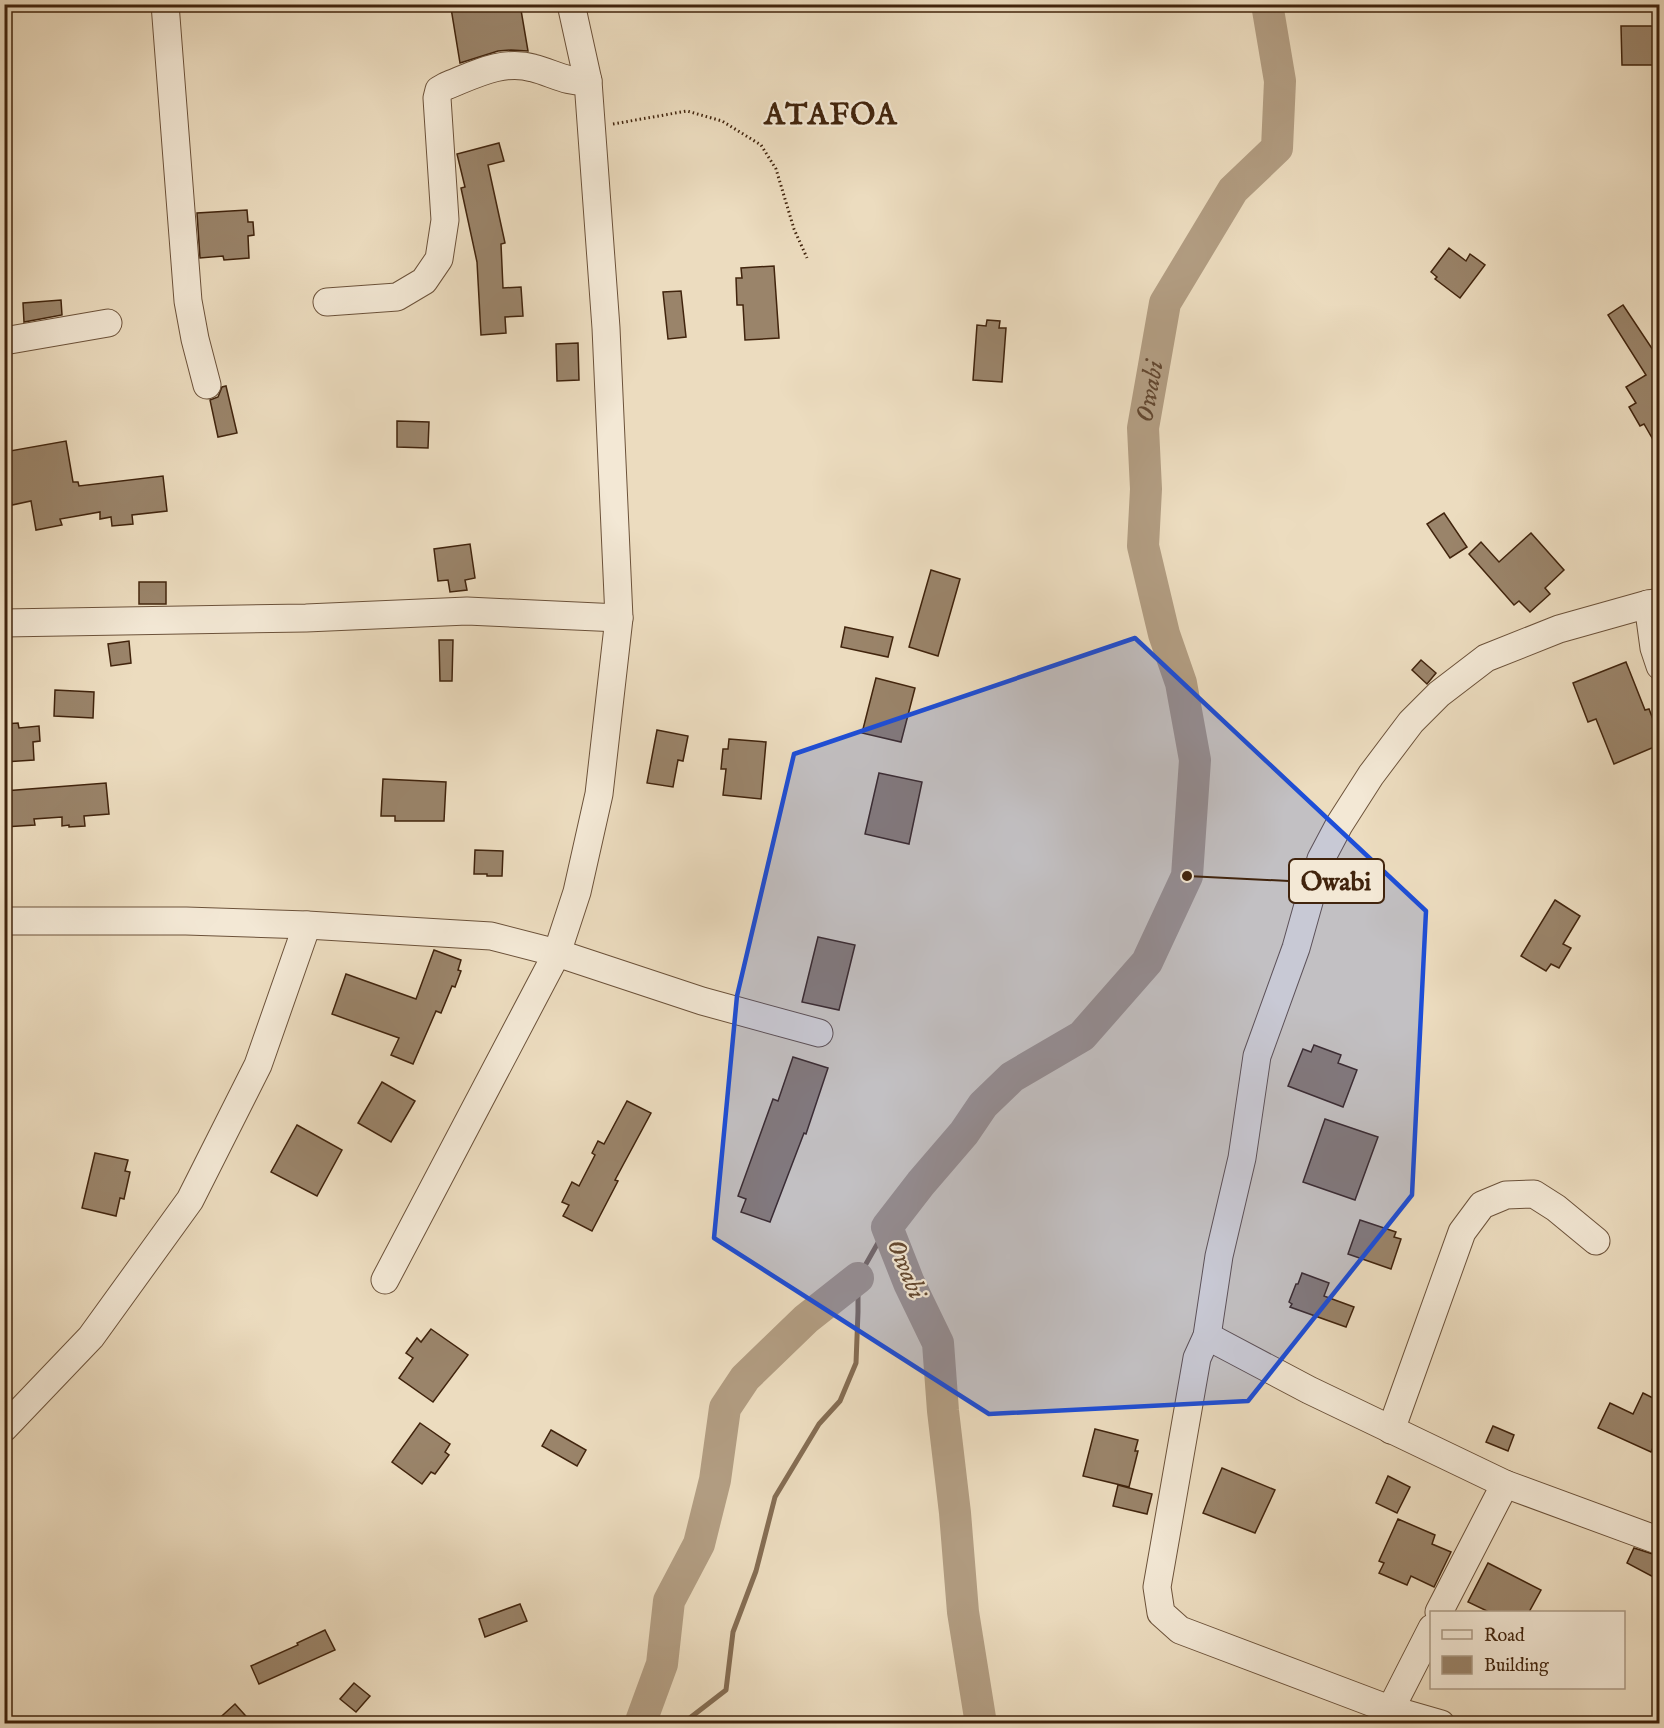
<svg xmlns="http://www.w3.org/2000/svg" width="1664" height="1728" viewBox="0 0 1664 1728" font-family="'IM FELL English',serif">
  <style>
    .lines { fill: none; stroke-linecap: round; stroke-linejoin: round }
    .stream { stroke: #856d53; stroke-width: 5 }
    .river { stroke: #b29d82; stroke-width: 32 }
    .building { fill: #9a846a; stroke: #41240d; stroke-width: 1.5 }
    .minor-casing { stroke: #6c523a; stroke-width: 29 }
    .path { stroke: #41240d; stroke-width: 3; stroke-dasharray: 1.5 3; stroke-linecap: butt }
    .minor { stroke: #f3e8d5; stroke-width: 27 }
    .marked { fill: #1d4ed8; fill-opacity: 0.2; stroke: #1d4ed8; stroke-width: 4.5; stroke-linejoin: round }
    .labels { text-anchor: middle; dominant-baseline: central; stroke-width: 4.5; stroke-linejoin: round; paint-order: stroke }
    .water-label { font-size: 26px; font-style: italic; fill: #634830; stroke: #f3e8d5 }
    .district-label { font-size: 30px; font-weight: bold; letter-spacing: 1.5px; fill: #41240d; stroke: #f3e8d5 }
    .leader { fill: none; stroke: #41240d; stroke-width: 2 }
    .callout-dot { fill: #41240d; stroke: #f3e8d5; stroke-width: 2 }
    .callout { fill: #f3e8d5; stroke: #41240d; stroke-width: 2 }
    .callout-label { font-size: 26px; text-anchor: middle; font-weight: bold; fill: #41240d }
  </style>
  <rect width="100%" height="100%" fill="#ecdcbf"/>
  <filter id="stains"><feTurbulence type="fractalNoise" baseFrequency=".00333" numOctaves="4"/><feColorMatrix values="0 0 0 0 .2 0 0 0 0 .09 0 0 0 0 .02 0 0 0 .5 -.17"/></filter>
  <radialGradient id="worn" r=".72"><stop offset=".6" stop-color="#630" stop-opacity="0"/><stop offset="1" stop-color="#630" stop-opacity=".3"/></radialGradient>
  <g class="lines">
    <polyline class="stream" points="682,1724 726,1690 733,1632 756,1571 775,1497 819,1424 840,1401 856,1363 858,1312 858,1278 887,1227"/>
    <g class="river">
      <polyline points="640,1724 662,1664 669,1601 699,1544 715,1480 725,1408 745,1378 806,1319 858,1278"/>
      <path id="s1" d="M 981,1724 L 963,1612 L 955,1513 L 943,1411 L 938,1343 L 909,1283 L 887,1227 L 921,1183 L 964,1133 L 983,1105 L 1012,1077 L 1082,1036 L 1147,962 L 1187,876 L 1195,760 L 1181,683 L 1164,634 L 1143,546 L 1146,489 L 1143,428 L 1165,303 L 1233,190 L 1277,148 L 1280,81 L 1267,4"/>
    </g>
  </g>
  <g class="building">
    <polygon points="468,4 520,4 528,51 511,50 498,51 460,63 451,8"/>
    <polygon points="1621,26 1655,26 1655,36 1659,36 1659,55 1657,55 1657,65 1622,65"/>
    <polygon points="499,143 504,161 488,165 505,243 501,244 503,288 521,287 523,316 505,317 506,333 481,335 477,262 461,188 465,187 457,154"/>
    <polygon points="247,210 248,222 253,222 254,235 248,236 249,258 224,260 223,256 200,258 197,213"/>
    <polygon points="1449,248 1466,261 1470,254 1485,265 1460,298 1435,279 1437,277 1431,272"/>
    <polygon points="774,266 779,338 745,340 743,305 737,305 736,278 742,278 741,268"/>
    <polygon points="681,291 686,337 668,339 663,292"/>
    <polygon points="61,300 62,315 24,322 23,303"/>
    <polygon points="1623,305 1659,359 1654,362 1657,369 1659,367 1659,450 1644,424 1640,426 1629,407 1636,403 1626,387 1646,375 1608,315"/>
    <polygon points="987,320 1000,321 999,328 1006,328 1002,382 973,380 977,325 986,326"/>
    <polygon points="578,343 579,380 557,381 556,344"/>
    <polygon points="226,386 237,433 218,437 210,400 218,397 222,387"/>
    <polygon points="397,421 429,422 428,448 397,447"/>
    <polygon points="66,441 73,482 78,482 79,486 163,476 167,511 132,515 133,524 112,526 111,517 100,519 100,512 60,519 62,525 36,530 31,501 12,505 8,486 9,486 4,452"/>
    <polygon points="1444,513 1467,547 1450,558 1427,524"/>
    <polygon points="1531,533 1564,570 1545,588 1550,594 1530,612 1519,601 1514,605 1469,554 1481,542 1499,562"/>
    <polygon points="470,544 475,578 465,580 467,590 450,592 448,580 438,581 434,549"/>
    <polygon points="931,570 960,579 938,656 909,647"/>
    <rect x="139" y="582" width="27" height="22"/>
    <polygon points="845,627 893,637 888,657 841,647"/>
    <polygon points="439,640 453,640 452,681 440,681"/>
    <polygon points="129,641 131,663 111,666 108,644"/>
    <polygon points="1421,660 1436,673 1427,684 1412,670"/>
    <polygon points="1626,662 1645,710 1649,709 1659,735 1659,745 1614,764 1596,719 1588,722 1573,683"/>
    <polygon points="876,678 915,688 901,742 862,733"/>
    <polygon points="55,690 94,692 93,718 54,716"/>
    <polygon points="18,723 19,728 39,726 40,741 33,742 34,760 4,762 4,724"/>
    <polygon points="657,730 688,736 683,761 678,760 673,787 647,783"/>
    <polygon points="729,739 766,742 761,799 723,795 726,769 721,769 723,749 728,749"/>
    <polygon points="879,773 922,782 909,844 865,834"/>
    <polygon points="383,779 446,782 444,821 395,821 395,816 381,816"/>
    <polygon points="106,783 109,814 84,816 85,826 69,827 69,825 62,826 62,817 34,819 35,825 4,827 4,791"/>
    <polygon points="475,850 503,851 502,876 487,876 487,874 474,874"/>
    <polygon points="1555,900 1580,916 1563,944 1571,948 1559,968 1551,964 1546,971 1521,956"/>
    <polygon points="818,937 855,945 839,1010 802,1002"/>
    <polygon points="434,950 461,960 458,970 461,971 455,987 452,986 441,1013 436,1011 413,1064 391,1055 399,1038 332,1014 346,974 416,999"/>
    <polygon points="1314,1045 1341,1055 1338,1063 1357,1070 1343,1107 1288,1086 1303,1049 1311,1052"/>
    <polygon points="793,1057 828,1068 806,1134 804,1133 770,1222 741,1212 746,1199 738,1196 773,1099 778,1101"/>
    <polygon points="382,1082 415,1101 391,1142 358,1123"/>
    <polygon points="627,1101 651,1113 615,1180 618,1181 592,1231 563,1216 569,1205 562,1202 572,1182 579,1186 595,1155 592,1153 598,1141 604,1144"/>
    <polygon points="1325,1119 1378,1137 1355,1200 1303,1182"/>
    <polygon points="297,1125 342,1150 317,1196 271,1172"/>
    <polygon points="95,1153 128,1160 125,1171 130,1172 124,1199 120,1198 116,1216 82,1208"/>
    <polygon points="1360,1220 1396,1232 1394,1237 1401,1239 1391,1269 1348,1254"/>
    <polygon points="1302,1273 1329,1283 1324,1296 1354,1307 1346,1327 1290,1307 1292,1304 1289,1302 1296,1284 1298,1284"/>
    <polygon points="431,1329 468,1355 433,1402 399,1378 413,1358 406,1353 417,1338 421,1342"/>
    <polygon points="1643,1393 1659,1401 1659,1434 1651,1452 1598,1428 1610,1403 1633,1414"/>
    <polygon points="420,1423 450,1444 445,1452 449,1455 435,1474 431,1472 422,1484 392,1462"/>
    <polygon points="1493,1426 1514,1435 1508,1451 1486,1442"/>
    <polygon points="1095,1429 1138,1440 1135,1451 1138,1451 1129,1487 1083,1476"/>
    <polygon points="551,1430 586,1450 577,1466 542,1446"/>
    <polygon points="1222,1468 1275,1490 1255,1533 1203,1513"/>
    <polygon points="1388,1476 1410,1487 1397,1513 1376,1503"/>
    <polygon points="1118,1485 1152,1494 1147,1514 1113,1506"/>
    <polygon points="1398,1519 1435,1535 1432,1544 1451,1552 1434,1587 1411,1576 1407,1585 1379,1573 1384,1563 1379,1561"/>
    <polygon points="1634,1548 1659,1556 1659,1580 1627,1563"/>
    <polygon points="1488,1563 1541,1590 1529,1612 1489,1612 1468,1602"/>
    <polygon points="520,1604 527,1621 485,1637 479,1619"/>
    <polygon points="325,1630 335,1650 259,1684 251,1666 298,1645 297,1643"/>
    <polygon points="354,1683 370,1696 356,1712 340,1699"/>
    <polygon points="235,1704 253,1724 213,1724"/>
  </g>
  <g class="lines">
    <defs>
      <g id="minor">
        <polyline points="165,4 188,301 195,339 207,385"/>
        <path d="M 327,302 L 397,297 L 424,281 L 439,259 L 445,220 L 437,98 L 439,90 L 446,86 C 474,75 503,59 533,68 C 553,73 567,83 588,81"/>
        <polyline points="4,341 108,323"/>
        <polyline points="1648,604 1654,648 1660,666"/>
        <polyline points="4,623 306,618 467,611 619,618"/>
        <polyline points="4,921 186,921 307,925 491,936 557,953 702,1001 819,1033"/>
        <polyline points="385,1280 557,953 577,892 599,794 619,618 606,328 588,81 571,4"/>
        <polyline points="1207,1336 1309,1390 1505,1484 1660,1541"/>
        <polyline points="4,1428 91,1337 190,1200 258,1065 307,925"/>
        <polyline points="1391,1430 1462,1232 1482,1205 1506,1195 1534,1194 1556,1208 1596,1241"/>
        <polyline points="1439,1612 1505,1484"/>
        <polyline points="1383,1724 1432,1628"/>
        <polyline points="1441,1724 1389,1709 1180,1630 1161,1613 1157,1587 1197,1358 1207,1336 1219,1256 1242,1158 1257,1056 1296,948 1321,859 1339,825 1371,775 1411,722 1439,694 1486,658 1559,629 1648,604 1660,602"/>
      </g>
    </defs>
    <use href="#minor" class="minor-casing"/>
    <polyline class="path" points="613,124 687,111 722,121 761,145 776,169 794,229 807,258"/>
    <use href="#minor" class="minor"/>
  </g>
  <path class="marked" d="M 1135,638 L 1426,911 L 1412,1195 L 1248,1401 L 989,1414 L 714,1238 L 737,996 L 794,754 Z"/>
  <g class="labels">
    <g class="water-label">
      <text stroke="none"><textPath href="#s1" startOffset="1473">Owabi</textPath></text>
      <text transform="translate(906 1269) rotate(67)">Owabi</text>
    </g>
    <g class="district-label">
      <text x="831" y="116">ATAFOA</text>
    </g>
  </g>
  <path class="leader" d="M1187 876L1289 881"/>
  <circle class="callout-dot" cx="1187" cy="876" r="6"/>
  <rect class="callout" x="1289" y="859" width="95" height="44" rx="6"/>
  <g class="callout-label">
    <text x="1336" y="890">Owabi</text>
  </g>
  <rect width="1664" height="1728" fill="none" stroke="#ecdcbf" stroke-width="24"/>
  <rect x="6" y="6" width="1652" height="1716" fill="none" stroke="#41240d" stroke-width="3"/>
  <rect x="12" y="12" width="1640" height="1704" fill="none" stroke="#41240d" stroke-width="1.5"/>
  <rect x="1430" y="1611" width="195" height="78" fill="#f3e8d5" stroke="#ac9a85" stroke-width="1.5"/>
  <rect x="1442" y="1630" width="30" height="9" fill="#f3e8d5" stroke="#ac9a85" stroke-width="1.5"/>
  <text x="1484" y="1641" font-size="18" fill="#41240d">Road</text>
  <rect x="1442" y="1656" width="30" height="18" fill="#9a846a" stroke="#ac9a85" stroke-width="1.5"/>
  <text x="1484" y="1671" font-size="18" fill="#41240d">Building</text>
  <rect width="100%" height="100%" filter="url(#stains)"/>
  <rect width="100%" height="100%" fill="url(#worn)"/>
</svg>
